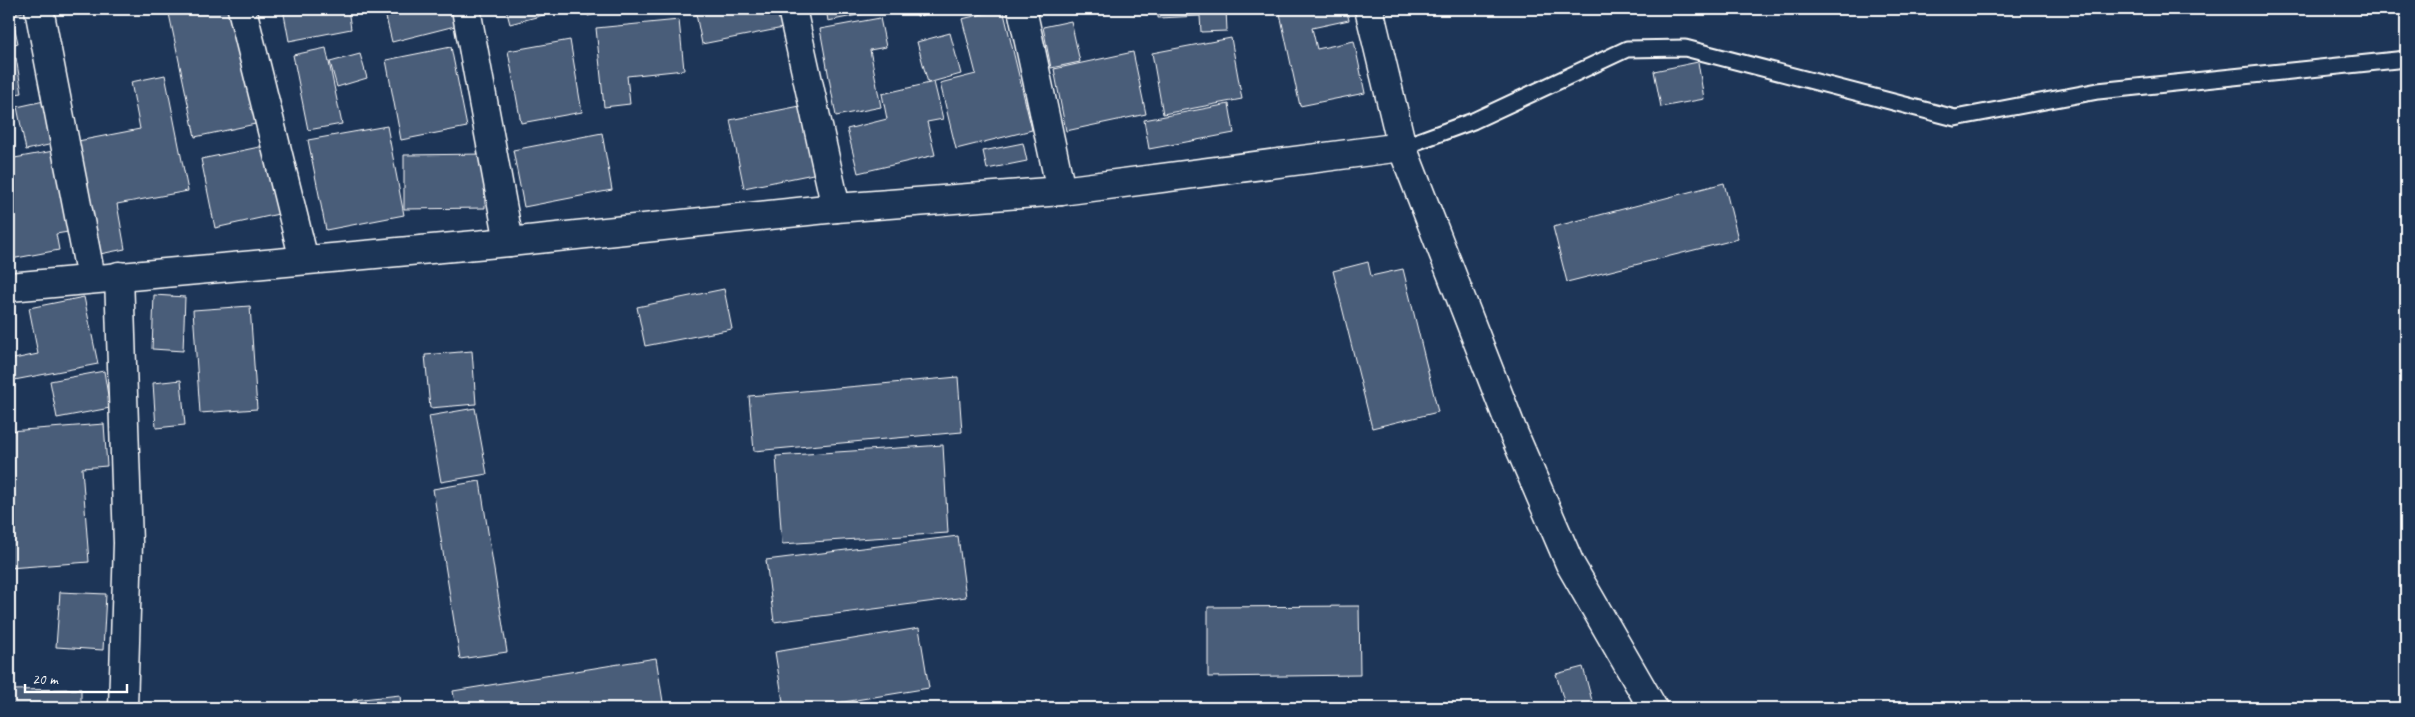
<svg xmlns="http://www.w3.org/2000/svg" width="2415" height="717" viewBox="0 0 2415 717" font-family="Caveat,sans-serif">
  <style>
    .building { fill: #4a5d79; stroke: #fff }
    .lines { fill: none; stroke-linecap: round; stroke-linejoin: round }
    .lane-casing { stroke: #fff; stroke-width: 19 }
    .street-casing { stroke: #fff; stroke-width: 31 }
    .secondary-casing { stroke: #fff; stroke-width: 31 }
    .lane { stroke: #1d3557; stroke-width: 15 }
    .street { stroke: #1d3557; stroke-width: 28 }
    .secondary { stroke: #1d3557; stroke-width: 28 }
  </style>
  <rect width="100%" height="100%" fill="#1d3557"/>
  <filter id="ink" filterUnits="userSpaceOnUse"><feTurbulence type="fractalNoise" baseFrequency=".02" numOctaves="2"/><feDisplacementMap in="SourceGraphic" scale="10" xChannelSelector="R" yChannelSelector="G"/><feConvolveMatrix kernelMatrix="1 2 1 2 8 2 1 2 1" color-interpolation-filters="sRGB"/></filter>
  <g filter="url(#ink)">
    <g class="building">
      <polygon points="9,9 23,9 23,12 9,16"/>
      <polygon points="168,9 237,9 260,123 195,137"/>
      <polygon points="283,9 348,9 351,29 289,41"/>
      <polygon points="384,9 451,9 455,26 392,42"/>
      <polygon points="506,9 566,9 510,24"/>
      <polygon points="586,9 602,9 603,12 588,16"/>
      <polygon points="695,9 785,9 788,27 702,44"/>
      <polygon points="826,9 888,9 828,21"/>
      <polygon points="916,9 954,9 917,16"/>
      <polygon points="1003,9 1032,130 956,149 940,83 976,74 962,19"/>
      <polygon points="1158,9 1226,9 1227,31 1201,32 1200,16 1158,18"/>
      <polygon points="1279,9 1346,9 1349,20 1312,28 1317,49 1354,41 1365,93 1300,106"/>
      <polygon points="880,18 886,47 870,50 881,107 836,116 820,29"/>
      <polygon points="679,20 684,70 627,76 630,104 604,107 596,28"/>
      <polygon points="13,21 18,43 9,46 9,22"/>
      <polygon points="1071,21 1080,62 1051,68 1043,27"/>
      <polygon points="950,33 961,74 928,83 917,42"/>
      <polygon points="1231,38 1242,99 1163,114 1152,53"/>
      <polygon points="570,40 582,112 521,123 508,51"/>
      <polygon points="451,47 467,127 401,140 386,60"/>
      <polygon points="326,48 342,124 308,130 293,55"/>
      <polygon points="1133,52 1146,114 1066,131 1054,69"/>
      <polygon points="360,54 367,78 337,87 330,62"/>
      <polygon points="16,58 22,93 9,95 9,60"/>
      <polygon points="1698,62 1704,99 1661,107 1654,71"/>
      <polygon points="165,75 188,191 117,204 125,249 100,254 78,141 140,129 131,82"/>
      <polygon points="934,82 943,119 927,122 935,155 858,173 847,129 887,119 882,94"/>
      <polygon points="44,101 53,144 26,150 17,107"/>
      <polygon points="1229,104 1234,133 1149,149 1144,120"/>
      <polygon points="805,105 818,173 744,188 730,120"/>
      <polygon points="387,126 404,215 326,230 308,140"/>
      <polygon points="602,133 612,190 524,207 513,150"/>
      <polygon points="1023,143 1027,161 987,169 983,151"/>
      <polygon points="269,145 283,213 215,228 201,159"/>
      <polygon points="59,150 74,231 56,234 59,250 11,259 9,248 9,159"/>
      <polygon points="484,154 485,208 404,209 404,155"/>
      <polygon points="1724,183 1738,239 1567,282 1553,227"/>
      <polygon points="1368,262 1371,276 1403,269 1438,412 1372,428 1333,271"/>
      <polygon points="724,289 732,329 645,346 637,307"/>
      <polygon points="154,295 185,297 183,351 152,349"/>
      <polygon points="84,297 98,364 9,381 9,360 38,354 29,308"/>
      <polygon points="250,306 257,409 200,413 193,310"/>
      <polygon points="472,351 476,404 430,408 425,355"/>
      <polygon points="104,371 110,408 57,418 50,381"/>
      <polygon points="958,377 962,432 754,451 749,396"/>
      <polygon points="181,380 185,425 156,428 153,383"/>
      <polygon points="475,408 487,474 441,482 429,416"/>
      <polygon points="104,424 107,466 82,468 89,562 9,568 9,431"/>
      <polygon points="943,445 948,533 782,544 776,456"/>
      <polygon points="480,481 507,652 460,659 433,489"/>
      <polygon points="958,536 966,597 774,622 766,560"/>
      <polygon points="60,592 106,594 103,650 56,647"/>
      <polygon points="1359,606 1360,675 1208,677 1208,607"/>
      <polygon points="919,628 929,688 807,708 784,708 775,652"/>
      <polygon points="656,658 664,708 456,708 453,691"/>
      <polygon points="1583,667 1594,708 1566,708 1556,674"/>
      <polygon points="81,689 81,708 10,708 10,690"/>
      <polygon points="400,695 401,708 353,708 353,700"/>
    </g>
    <g class="lines">
      <defs>
        <polyline id="lane" points="1402,147 1473,121 1627,49 1685,48 1955,118 2098,91 2406,59"/>
        <g id="street">
          <polyline points="39,9 91,278"/>
          <polyline points="242,9 304,260"/>
          <polyline points="466,9 509,242"/>
          <polyline points="792,9 836,208"/>
          <polyline points="1022,9 1061,191"/>
          <polyline points="119,276 128,543 123,708"/>
          <polyline points="9,287 509,242 836,208 1061,191 1402,147"/>
        </g>
        <polyline id="secondary" points="1369,9 1402,147 1513,432 1570,564 1653,708"/>
      </defs>
      <use href="#lane" class="lane-casing"/>
      <use href="#street" class="street-casing"/>
      <use href="#secondary" class="secondary-casing"/>
      <use href="#lane" class="lane"/>
      <use href="#street" class="street"/>
      <use href="#secondary" class="secondary"/>
    </g>
  </g>
  <rect width="2415" height="717" fill="none" stroke="#1d3557" stroke-width="30"/>
  <rect x="15" y="15" width="2385" height="687" fill="none" stroke="#fff" stroke-width="2" filter="url(#ink)"/>
  <path d="M25 684v8h102v-8" fill="none" stroke="#ffffff" stroke-width="2.5"/>
  <text x="32" y="684" font-size="15" fill="#ffffff" stroke="#1d3557" stroke-width="4" paint-order="stroke">20 m</text>
</svg>
